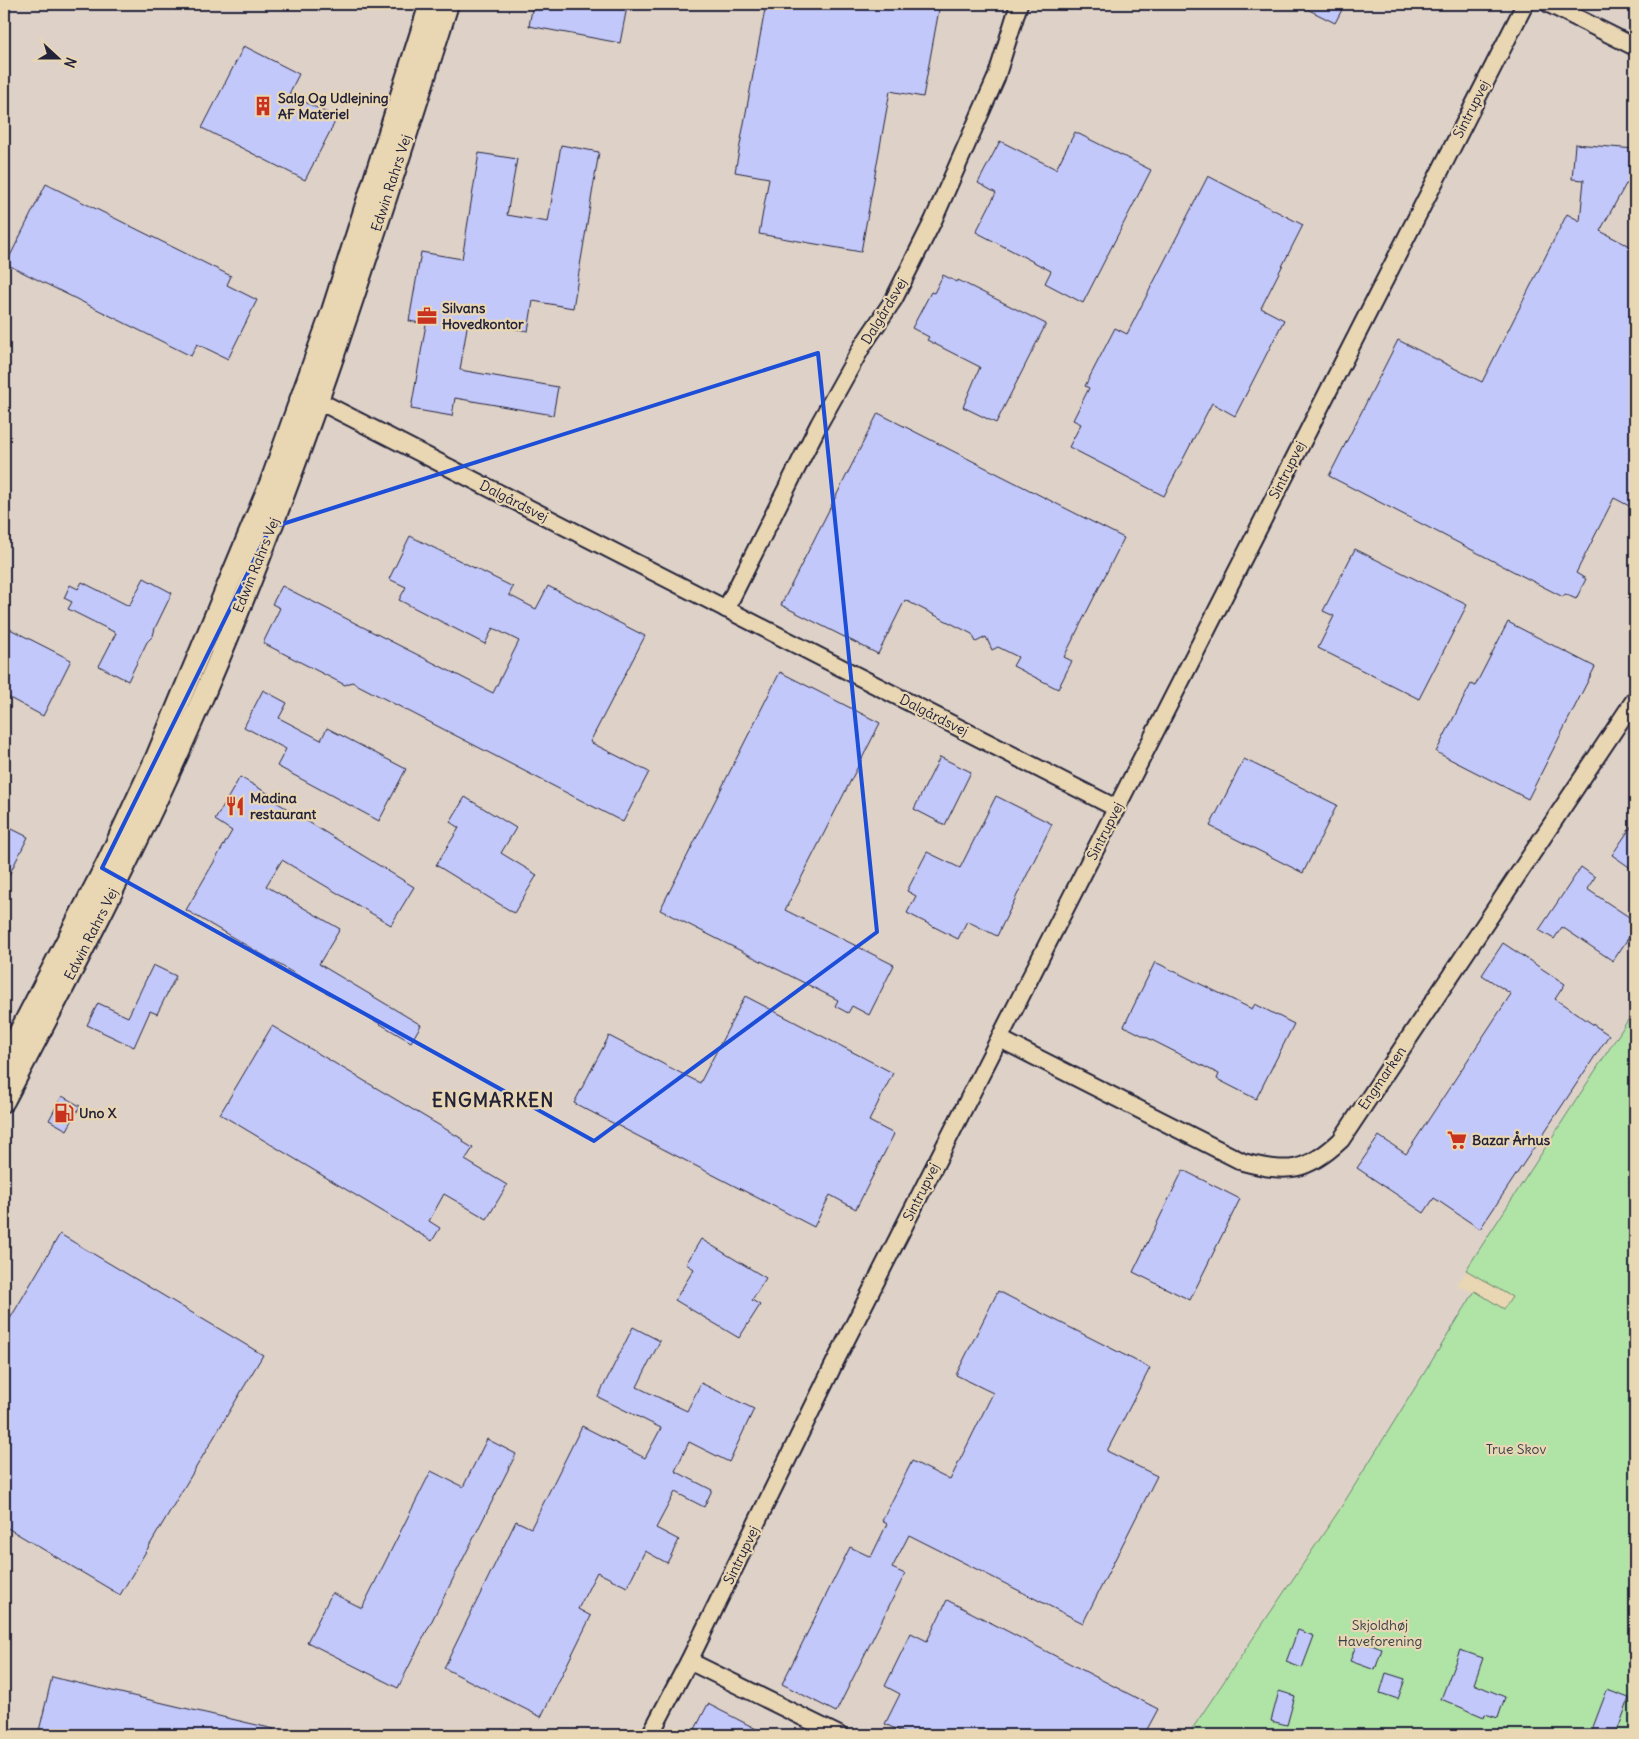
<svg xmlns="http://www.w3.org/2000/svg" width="1639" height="1739" viewBox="0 0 1639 1739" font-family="Delius,sans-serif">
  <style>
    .built { fill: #ded2c8 }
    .green { fill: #afe4a6; stroke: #688370 }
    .building { fill: #c3c8fa; stroke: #22223b }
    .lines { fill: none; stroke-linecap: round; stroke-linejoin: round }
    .minor-casing { stroke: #22223b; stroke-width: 20 }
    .tertiary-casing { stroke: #22223b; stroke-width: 24 }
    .minor { stroke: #e9d6b3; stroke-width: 16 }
    .tertiary { stroke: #e9d6b3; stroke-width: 20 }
    .marked { fill: none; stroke: #1d4ed8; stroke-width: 4; stroke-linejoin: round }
    .labels { text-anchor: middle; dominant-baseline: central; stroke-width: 4.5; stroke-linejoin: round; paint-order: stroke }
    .poi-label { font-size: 14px; font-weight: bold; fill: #22223b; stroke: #e9d6b3; text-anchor: start }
    .street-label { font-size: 14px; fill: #22223b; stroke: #e9d6b3 }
    .park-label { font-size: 14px; fill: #373f4b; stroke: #e9d6b3 }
    .district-label { font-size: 19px; font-weight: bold; letter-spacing: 1px; fill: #22223b; stroke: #e9d6b3 }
  </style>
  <rect width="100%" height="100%" fill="#e9d6b3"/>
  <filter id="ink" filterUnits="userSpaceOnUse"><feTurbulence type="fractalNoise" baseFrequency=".02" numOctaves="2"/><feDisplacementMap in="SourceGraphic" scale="10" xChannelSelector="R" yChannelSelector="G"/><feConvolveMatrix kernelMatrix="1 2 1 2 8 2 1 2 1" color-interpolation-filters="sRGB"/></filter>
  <g filter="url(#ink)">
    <polygon class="built" points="4,4 1635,4 1635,1035 1457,1285 1481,1296 1188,1735 4,1735"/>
    <g class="green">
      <polygon points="4,4 12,4 4,34"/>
      <polygon points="1630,1017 1635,1020 1635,1735 1188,1735 1340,1509 1475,1291 1504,1309 1512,1297 1466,1270"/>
    </g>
    <g class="building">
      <polygon points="533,4 611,4 627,7 620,43 529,26"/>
      <polygon points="766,4 940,4 923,97 890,91 861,252 759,234 769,178 735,172"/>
      <polygon points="1297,4 1345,4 1335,23"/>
      <polygon points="244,46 299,74 289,94 337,118 305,180 202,128"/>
      <polygon points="1075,132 1151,170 1083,303 1045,283 1051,271 976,232 996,193 978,183 1000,141 1056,169"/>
      <polygon points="1575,144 1635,149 1635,185 1626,184 1600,231 1635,249 1635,509 1614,498 1576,573 1586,579 1576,599 1565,594 1563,597 1329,476 1398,340 1482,382 1567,214 1580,221 1584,180 1572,179"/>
      <polygon points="561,145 599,152 573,308 533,301 528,331 468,321 460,370 558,387 553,415 455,398 452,416 411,409 426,324 409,321 421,252 462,259 479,153 517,159 507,215 548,222"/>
      <polygon points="1208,176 1303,225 1261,308 1284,320 1235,416 1212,403 1164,496 1069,447 1081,424 1073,420 1089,388 1085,386 1115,328 1127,334"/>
      <polygon points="46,184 231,276 227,285 257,300 228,359 197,344 191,356 6,264"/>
      <polygon points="943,275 957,282 958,280 1046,324 996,423 963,407 980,367 927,340 929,337 912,328 931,292 934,293"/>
      <polygon points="878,413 1124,538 1064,657 1072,661 1058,689 1013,666 1018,657 998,647 992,650 986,637 976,642 972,634 905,600 878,654 781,605"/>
      <polygon points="410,536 513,587 509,595 536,609 548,586 645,636 590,742 649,772 623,822 352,682 345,685 263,643 280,608 272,604 282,586 493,693 519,641 493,628 485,644 399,600 406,587 389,579"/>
      <polygon points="1355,549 1467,605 1419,699 1318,648 1334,616 1323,611"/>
      <polygon points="144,578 172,593 155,628 153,636 147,642 128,681 99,666 116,633 68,609 72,602 64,598 70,585 78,589 82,582 129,606"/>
      <polygon points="1508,622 1595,667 1528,799 1436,752 1471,684 1475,686"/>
      <polygon points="4,626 71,660 43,716 4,695"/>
      <polygon points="780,672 880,723 785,910 894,965 869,1015 852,1006 848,1013 835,1006 838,1000 660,910"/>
      <polygon points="263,690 287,703 279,718 321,740 327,728 406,769 379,821 277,766 286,749 244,727"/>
      <polygon points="940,757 971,772 945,825 914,809"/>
      <polygon points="1244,759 1337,805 1303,873 1210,826"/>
      <polygon points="240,777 269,794 268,797 414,887 391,925 282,860 266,886 340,929 319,964 421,1025 411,1042 186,910 232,831 215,820"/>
      <polygon points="996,796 1052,824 997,936 967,921 958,939 907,913 916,896 907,891 927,852 960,868"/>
      <polygon points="465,797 516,828 501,853 537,875 514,913 436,865 459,828 450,822"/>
      <polygon points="1635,821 1635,871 1612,855"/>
      <polygon points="4,825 28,837 4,885"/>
      <polygon points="1581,867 1595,877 1587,889 1635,921 1635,928 1613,961 1562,927 1554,939 1539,930"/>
      <polygon points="1503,943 1565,984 1555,999 1609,1035 1480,1229 1434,1198 1424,1213 1357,1168 1379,1136 1406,1154 1511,994 1482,975"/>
      <polygon points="1155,962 1252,1009 1255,1004 1294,1024 1256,1099 1217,1079 1219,1074 1124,1026"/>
      <polygon points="153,965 176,976 157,1014 150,1011 134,1047 87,1025 98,1003 128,1017"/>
      <polygon points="745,996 893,1073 869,1121 894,1134 856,1209 830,1195 814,1227 574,1103 609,1036 700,1083"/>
      <polygon points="272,1026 464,1140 463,1142 473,1148 465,1160 507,1185 487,1219 444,1194 429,1221 440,1228 432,1241 220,1114"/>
      <polygon points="62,1096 80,1106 67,1130 49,1120"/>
      <polygon points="1183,1170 1240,1199 1190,1300 1133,1272"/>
      <polygon points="60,1234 263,1355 120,1595 4,1526 4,1329"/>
      <polygon points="701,1239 766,1278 752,1300 760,1305 739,1338 675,1300 694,1269 686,1264"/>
      <polygon points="998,1291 1150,1368 1107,1451 1157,1476 1083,1623 909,1535 892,1568 905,1574 836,1712 782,1684 850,1547 871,1557 887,1524 882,1521 912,1461 950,1480 993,1393 956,1375"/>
      <polygon points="633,1327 660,1341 637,1387 687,1411 701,1383 754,1409 729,1462 689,1442 675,1471 712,1490 704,1507 675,1492 656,1528 679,1540 667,1563 645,1551 627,1587 597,1572 578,1609 591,1616 541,1717 444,1668 516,1521 531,1528 582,1426 645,1458 661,1428 598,1397"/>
      <polygon points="487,1439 516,1454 398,1688 307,1642 332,1593 362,1608 431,1471 463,1487"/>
      <polygon points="947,1600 1158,1709 1144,1735 1050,1735 1038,1729 1034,1735 908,1735 885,1724 900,1694 885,1686 911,1633 927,1641"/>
      <polygon points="1298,1630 1314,1636 1302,1668 1286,1662"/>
      <polygon points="1358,1640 1382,1649 1375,1670 1350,1661"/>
      <polygon points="1460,1650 1483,1658 1474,1684 1505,1697 1498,1718 1485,1714 1484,1717 1441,1699"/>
      <polygon points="1386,1673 1405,1679 1398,1699 1380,1693"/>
      <polygon points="52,1677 274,1729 274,1735 38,1735"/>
      <polygon points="1607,1690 1629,1698 1620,1724 1615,1735 1590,1735"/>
      <polygon points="1279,1691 1295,1696 1287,1725 1271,1721"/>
      <polygon points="708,1704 768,1735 692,1735"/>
    </g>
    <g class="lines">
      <defs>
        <g id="minor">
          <polyline points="1549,4 1635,47"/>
          <polyline points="307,395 1116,808"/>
          <polyline points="726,609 819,424 863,345 894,299 933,221 996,78 1019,4"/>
          <path d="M 1000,1039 L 1243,1162 C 1288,1174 1307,1172 1341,1140 L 1635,699"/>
          <polyline points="689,1661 839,1735"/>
          <polyline points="650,1735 689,1661 837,1358 1525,4"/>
        </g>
        <g id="tertiary">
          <polyline points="4,1062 107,863 155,760 271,481 332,311 430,4"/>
          <path d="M 4,1101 C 67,981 130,862 185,738 C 291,500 370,252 448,4"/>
        </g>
      </defs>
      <use href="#minor" class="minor-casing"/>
      <use href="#tertiary" class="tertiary-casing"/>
      <use href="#minor" class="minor"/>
      <use href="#tertiary" class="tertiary"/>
    </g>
  </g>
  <path class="marked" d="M 818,353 L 877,932 L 594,1141 L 102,868 L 270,528 Z"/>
  <defs>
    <symbol id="building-bare" viewBox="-9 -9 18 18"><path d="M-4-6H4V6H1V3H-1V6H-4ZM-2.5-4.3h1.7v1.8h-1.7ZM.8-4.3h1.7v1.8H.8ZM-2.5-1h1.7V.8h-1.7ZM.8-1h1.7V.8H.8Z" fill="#c8321e" stroke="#e9d6b3" stroke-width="2.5" paint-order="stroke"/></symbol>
    <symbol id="office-bare" viewBox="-9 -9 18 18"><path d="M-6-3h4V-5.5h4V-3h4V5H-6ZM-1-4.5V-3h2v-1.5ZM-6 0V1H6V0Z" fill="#c8321e" stroke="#e9d6b3" stroke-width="2.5" paint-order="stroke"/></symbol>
    <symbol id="restaurant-bare" viewBox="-9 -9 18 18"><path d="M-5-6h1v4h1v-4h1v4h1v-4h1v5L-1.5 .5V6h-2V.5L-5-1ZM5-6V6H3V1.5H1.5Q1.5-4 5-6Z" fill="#c8321e" stroke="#e9d6b3" stroke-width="2.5" paint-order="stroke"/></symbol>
    <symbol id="fuel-bare" viewBox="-9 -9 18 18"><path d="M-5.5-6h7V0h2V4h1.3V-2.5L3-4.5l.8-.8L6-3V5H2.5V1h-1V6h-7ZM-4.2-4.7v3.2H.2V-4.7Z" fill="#c8321e" stroke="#e9d6b3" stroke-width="2.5" paint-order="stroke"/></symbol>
    <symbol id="supermarket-bare" viewBox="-9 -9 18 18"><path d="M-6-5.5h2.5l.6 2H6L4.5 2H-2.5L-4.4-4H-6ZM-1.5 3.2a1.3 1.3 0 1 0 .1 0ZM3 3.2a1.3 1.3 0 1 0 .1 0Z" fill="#c8321e" stroke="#e9d6b3" stroke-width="2.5" paint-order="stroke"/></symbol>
  </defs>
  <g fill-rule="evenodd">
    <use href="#building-bare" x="249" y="92" width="28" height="28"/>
    <use href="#office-bare" x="413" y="302" width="28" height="28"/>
    <use href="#restaurant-bare" x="221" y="792" width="28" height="28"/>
    <use href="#fuel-bare" x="50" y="1099" width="28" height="28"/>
    <use href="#supermarket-bare" x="1443" y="1126" width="28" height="28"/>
  </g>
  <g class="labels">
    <g class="poi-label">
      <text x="278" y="98">Salg Og Udlejning<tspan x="278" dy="16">AF Materiel</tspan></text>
      <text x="442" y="308">Silvans<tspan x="442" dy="16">Hovedkontor</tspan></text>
      <text x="250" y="798">Madina<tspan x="250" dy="16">restaurant</tspan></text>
      <text x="79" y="1113">Uno X</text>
      <text x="1472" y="1140">Bazar Århus</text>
    </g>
    <g class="street-label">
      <text transform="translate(1471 109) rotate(-63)">Sintrupvej</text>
      <text transform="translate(391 183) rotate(-72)">Edwin Rahrs Vej</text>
      <text transform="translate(884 311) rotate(-59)">Dalgårdsvej</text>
      <text transform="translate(1287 470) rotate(-63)">Sintrupvej</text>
      <text transform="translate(514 501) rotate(27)">Dalgårdsvej</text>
      <text transform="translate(256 565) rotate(-68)">Edwin Rahrs Vej</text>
      <text transform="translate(934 715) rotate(27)">Dalgårdsvej</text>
      <text transform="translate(1105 831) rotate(-63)">Sintrupvej</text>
      <text transform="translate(91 934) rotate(-63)">Edwin Rahrs Vej</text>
      <text transform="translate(1382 1078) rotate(-56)">Engmarken</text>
      <text transform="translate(921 1192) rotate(-63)">Sintrupvej</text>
      <text transform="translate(741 1555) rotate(-64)">Sintrupvej</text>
    </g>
    <g class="park-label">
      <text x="1516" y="1449">True Skov</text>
      <text x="1380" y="1625">Skjoldhøj<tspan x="1380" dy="16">Haveforening</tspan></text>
    </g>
    <g class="district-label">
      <text x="493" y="1100">ENGMARKEN</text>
    </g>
  </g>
  <rect width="1639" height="1739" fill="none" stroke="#e9d6b3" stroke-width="20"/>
  <rect x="10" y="10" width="1619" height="1719" fill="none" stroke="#22223b" stroke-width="2" filter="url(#ink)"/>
  <g transform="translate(58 58) rotate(111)" stroke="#e9d6b3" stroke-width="4" paint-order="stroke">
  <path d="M0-4L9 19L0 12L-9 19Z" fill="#22223b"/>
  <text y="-8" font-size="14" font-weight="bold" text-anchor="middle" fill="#22223b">N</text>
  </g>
</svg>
